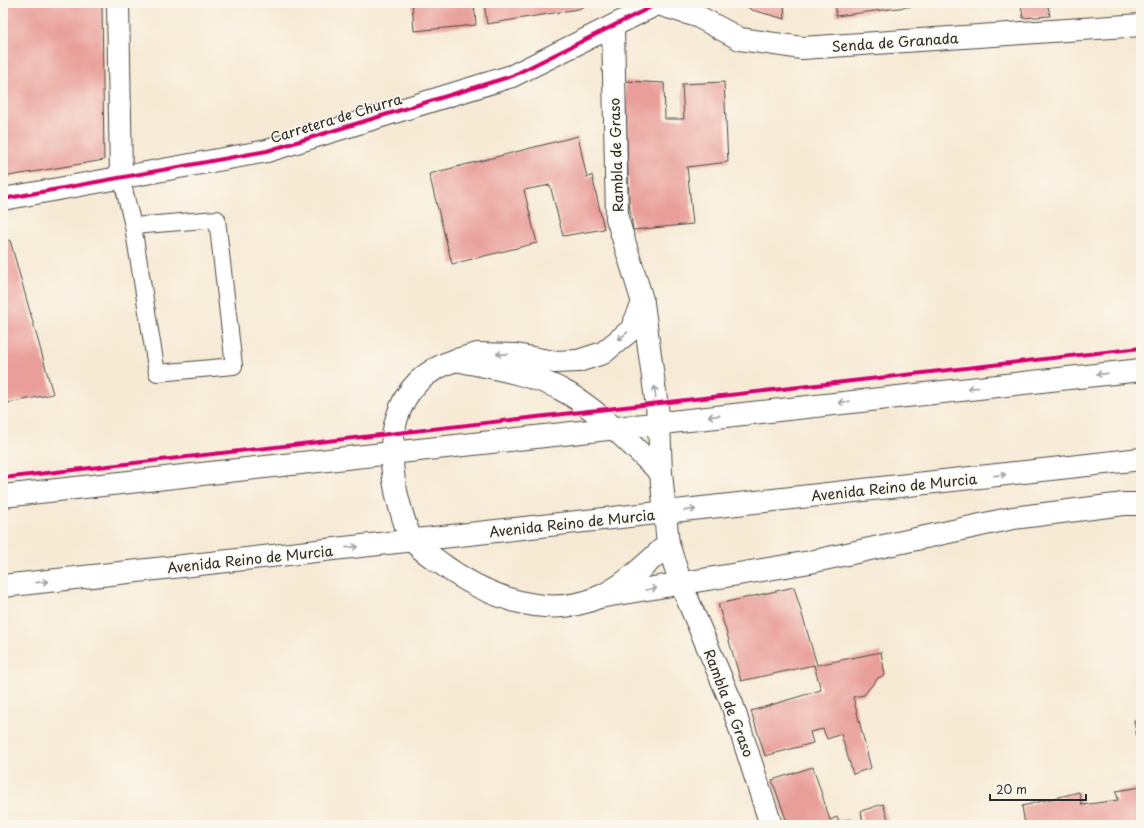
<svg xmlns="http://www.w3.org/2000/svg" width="1144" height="828" viewBox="0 0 1144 828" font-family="'Playpen Sans',sans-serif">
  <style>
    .building { fill: #e99e99 }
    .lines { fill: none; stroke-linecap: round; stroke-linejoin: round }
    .service-casing { stroke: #4a4844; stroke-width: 18 }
    .minor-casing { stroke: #4a4844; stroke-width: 24 }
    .tertiary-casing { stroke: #4a4844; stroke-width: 24 }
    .primary-casing { stroke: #4a4844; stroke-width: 24 }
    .service { stroke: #fff; stroke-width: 16 }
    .minor { stroke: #fff; stroke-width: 22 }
    .tertiary { stroke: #fff; stroke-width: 22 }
    .primary { stroke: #fff; stroke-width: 22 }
    .cycleway-casing { stroke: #fbf7ec; stroke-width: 6 }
    .cycleway { stroke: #d6006c; stroke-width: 4 }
    .oneway { stroke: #a0a0a0 }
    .labels { text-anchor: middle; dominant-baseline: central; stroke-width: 3; stroke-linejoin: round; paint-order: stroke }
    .street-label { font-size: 14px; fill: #2b2b2b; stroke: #fbf7ec }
  </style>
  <rect width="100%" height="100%" fill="#fbf7ec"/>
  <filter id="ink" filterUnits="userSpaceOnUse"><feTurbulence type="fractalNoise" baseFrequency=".025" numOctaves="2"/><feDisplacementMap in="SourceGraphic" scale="8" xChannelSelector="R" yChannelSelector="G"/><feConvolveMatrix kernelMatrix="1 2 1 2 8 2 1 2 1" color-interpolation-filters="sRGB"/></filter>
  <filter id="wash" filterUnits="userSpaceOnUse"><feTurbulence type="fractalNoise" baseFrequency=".012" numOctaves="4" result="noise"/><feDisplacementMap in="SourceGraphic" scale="16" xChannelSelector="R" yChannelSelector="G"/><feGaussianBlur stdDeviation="0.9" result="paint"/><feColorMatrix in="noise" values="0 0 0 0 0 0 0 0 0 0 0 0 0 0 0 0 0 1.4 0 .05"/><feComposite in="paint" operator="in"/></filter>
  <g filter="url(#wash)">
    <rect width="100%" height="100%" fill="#f7ead5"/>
    <g id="blocks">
      <g class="building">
        <polygon points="3,3 102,3 104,160 3,177"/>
        <polygon points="412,3 474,3 476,25 414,31"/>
        <polygon points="484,3 592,3 578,9 487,24"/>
        <polygon points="741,3 784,3 785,19 752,10"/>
        <polygon points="835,3 922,3 922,5 836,16"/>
        <polygon points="1021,3 1062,3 1063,4 1048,6 1050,16 1023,18"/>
        <polygon points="625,81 664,83 665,119 684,119 682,84 724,82 728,162 687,167 693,224 633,230 629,203"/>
        <polygon points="578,136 587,178 592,175 604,229 563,236 550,185 524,190 537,243 452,264 429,174"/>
        <polygon points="10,240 53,394 3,404 3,242"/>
        <polygon points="794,587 817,665 881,652 885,675 878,678 864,695 853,697 871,768 853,774 841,734 827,739 823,729 810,732 813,743 765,756 751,711 821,690 814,665 741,681 718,604"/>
        <polygon points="1141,719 1141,758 1140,758 1134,720"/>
        <polygon points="813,767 830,820 837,817 839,822 849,819 851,825 788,825 772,780"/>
        <polygon points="1141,787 1141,825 1061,825 1060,821 1041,825 1025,825 1022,806 1079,792 1082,805 1118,800 1116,791"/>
        <polygon points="883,804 890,825 860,825 863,824 861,811"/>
      </g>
    </g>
  </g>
  <g filter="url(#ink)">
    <use href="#blocks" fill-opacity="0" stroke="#4a4844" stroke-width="1"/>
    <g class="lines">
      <defs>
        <polyline id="service" points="121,176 133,226 157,373 234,366 217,219 133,226"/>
        <g id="minor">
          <polyline points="118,3 121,176"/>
          <polyline points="658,4 697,16 740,39 802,48 1141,25"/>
          <polyline points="613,27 617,218 643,303 659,422 661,473"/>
          <polyline points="456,360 477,354 516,355 554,362 578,361 603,353 631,330 643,303"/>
          <polyline points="668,544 681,584 732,704 771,825"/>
          <polyline points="599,597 810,562 1013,518 1124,504 1141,504"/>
        </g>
        <polyline id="tertiary" points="3,199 267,151 512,76 659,3"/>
        <g id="primary">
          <path d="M 456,360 C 488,367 532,374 560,389 C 596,407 631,445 661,473 L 668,544 C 647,563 626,585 599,597 C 545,621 483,595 439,562 C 430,556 420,549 413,541 C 407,533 403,517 400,507 C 383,448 389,381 456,360 Z"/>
          <polyline points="3,496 1141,370"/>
          <polyline points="3,586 1141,459"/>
        </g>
      </defs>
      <use href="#service" class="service-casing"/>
      <use href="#minor" class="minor-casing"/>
      <use href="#tertiary" class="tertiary-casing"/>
      <use href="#primary" class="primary-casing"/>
      <use href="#service" class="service"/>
      <use href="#minor" class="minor"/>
      <use href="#tertiary" class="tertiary"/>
      <use href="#primary" class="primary"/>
      <defs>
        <g id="cycleway">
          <polyline points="3,199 267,151 512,76 659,3"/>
          <polyline points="3,478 1141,348"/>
        </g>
      </defs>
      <use href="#cycleway" class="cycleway-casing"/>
      <use href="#cycleway" class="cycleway"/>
    </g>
    <defs><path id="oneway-shaft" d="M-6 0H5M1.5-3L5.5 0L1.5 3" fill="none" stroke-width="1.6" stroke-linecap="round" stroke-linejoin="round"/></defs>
    <g class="oneway">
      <use href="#oneway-shaft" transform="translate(623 336) rotate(140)"/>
      <use href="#oneway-shaft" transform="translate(502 354) rotate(-179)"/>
      <use href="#oneway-shaft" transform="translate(1102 374) rotate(174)"/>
      <use href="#oneway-shaft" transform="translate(973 388) rotate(174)"/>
      <use href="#oneway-shaft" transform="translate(655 392) rotate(-97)"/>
      <use href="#oneway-shaft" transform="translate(844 402) rotate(174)"/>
      <use href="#oneway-shaft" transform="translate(714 416) rotate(174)"/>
      <use href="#oneway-shaft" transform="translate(1000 475) rotate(-6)"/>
      <use href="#oneway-shaft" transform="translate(690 510) rotate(-6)"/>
      <use href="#oneway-shaft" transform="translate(352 547) rotate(-6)"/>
      <use href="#oneway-shaft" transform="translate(42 582) rotate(-6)"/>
      <use href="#oneway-shaft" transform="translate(651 589) rotate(-9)"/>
    </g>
  </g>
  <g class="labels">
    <g class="street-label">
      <text transform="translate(895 42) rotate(-4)">Senda de Granada</text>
      <text transform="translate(336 118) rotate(-17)">Carretera de Churra</text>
      <text transform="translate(616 155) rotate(-92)">Rambla de Graso</text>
      <text transform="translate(894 487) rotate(-6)">Avenida Reino de Murcia</text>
      <text transform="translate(572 523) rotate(-6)">Avenida Reino de Murcia</text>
      <text transform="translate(250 559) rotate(-6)">Avenida Reino de Murcia</text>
      <text transform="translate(729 703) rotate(69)">Rambla de Graso</text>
    </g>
  </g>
  <rect width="1144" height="828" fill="none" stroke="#fbf7ec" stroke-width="16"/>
  <path d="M990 794v6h96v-6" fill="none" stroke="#2b2b2b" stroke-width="2"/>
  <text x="996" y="794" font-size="12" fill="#2b2b2b" stroke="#fbf7ec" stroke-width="3" paint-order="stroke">20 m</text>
</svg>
